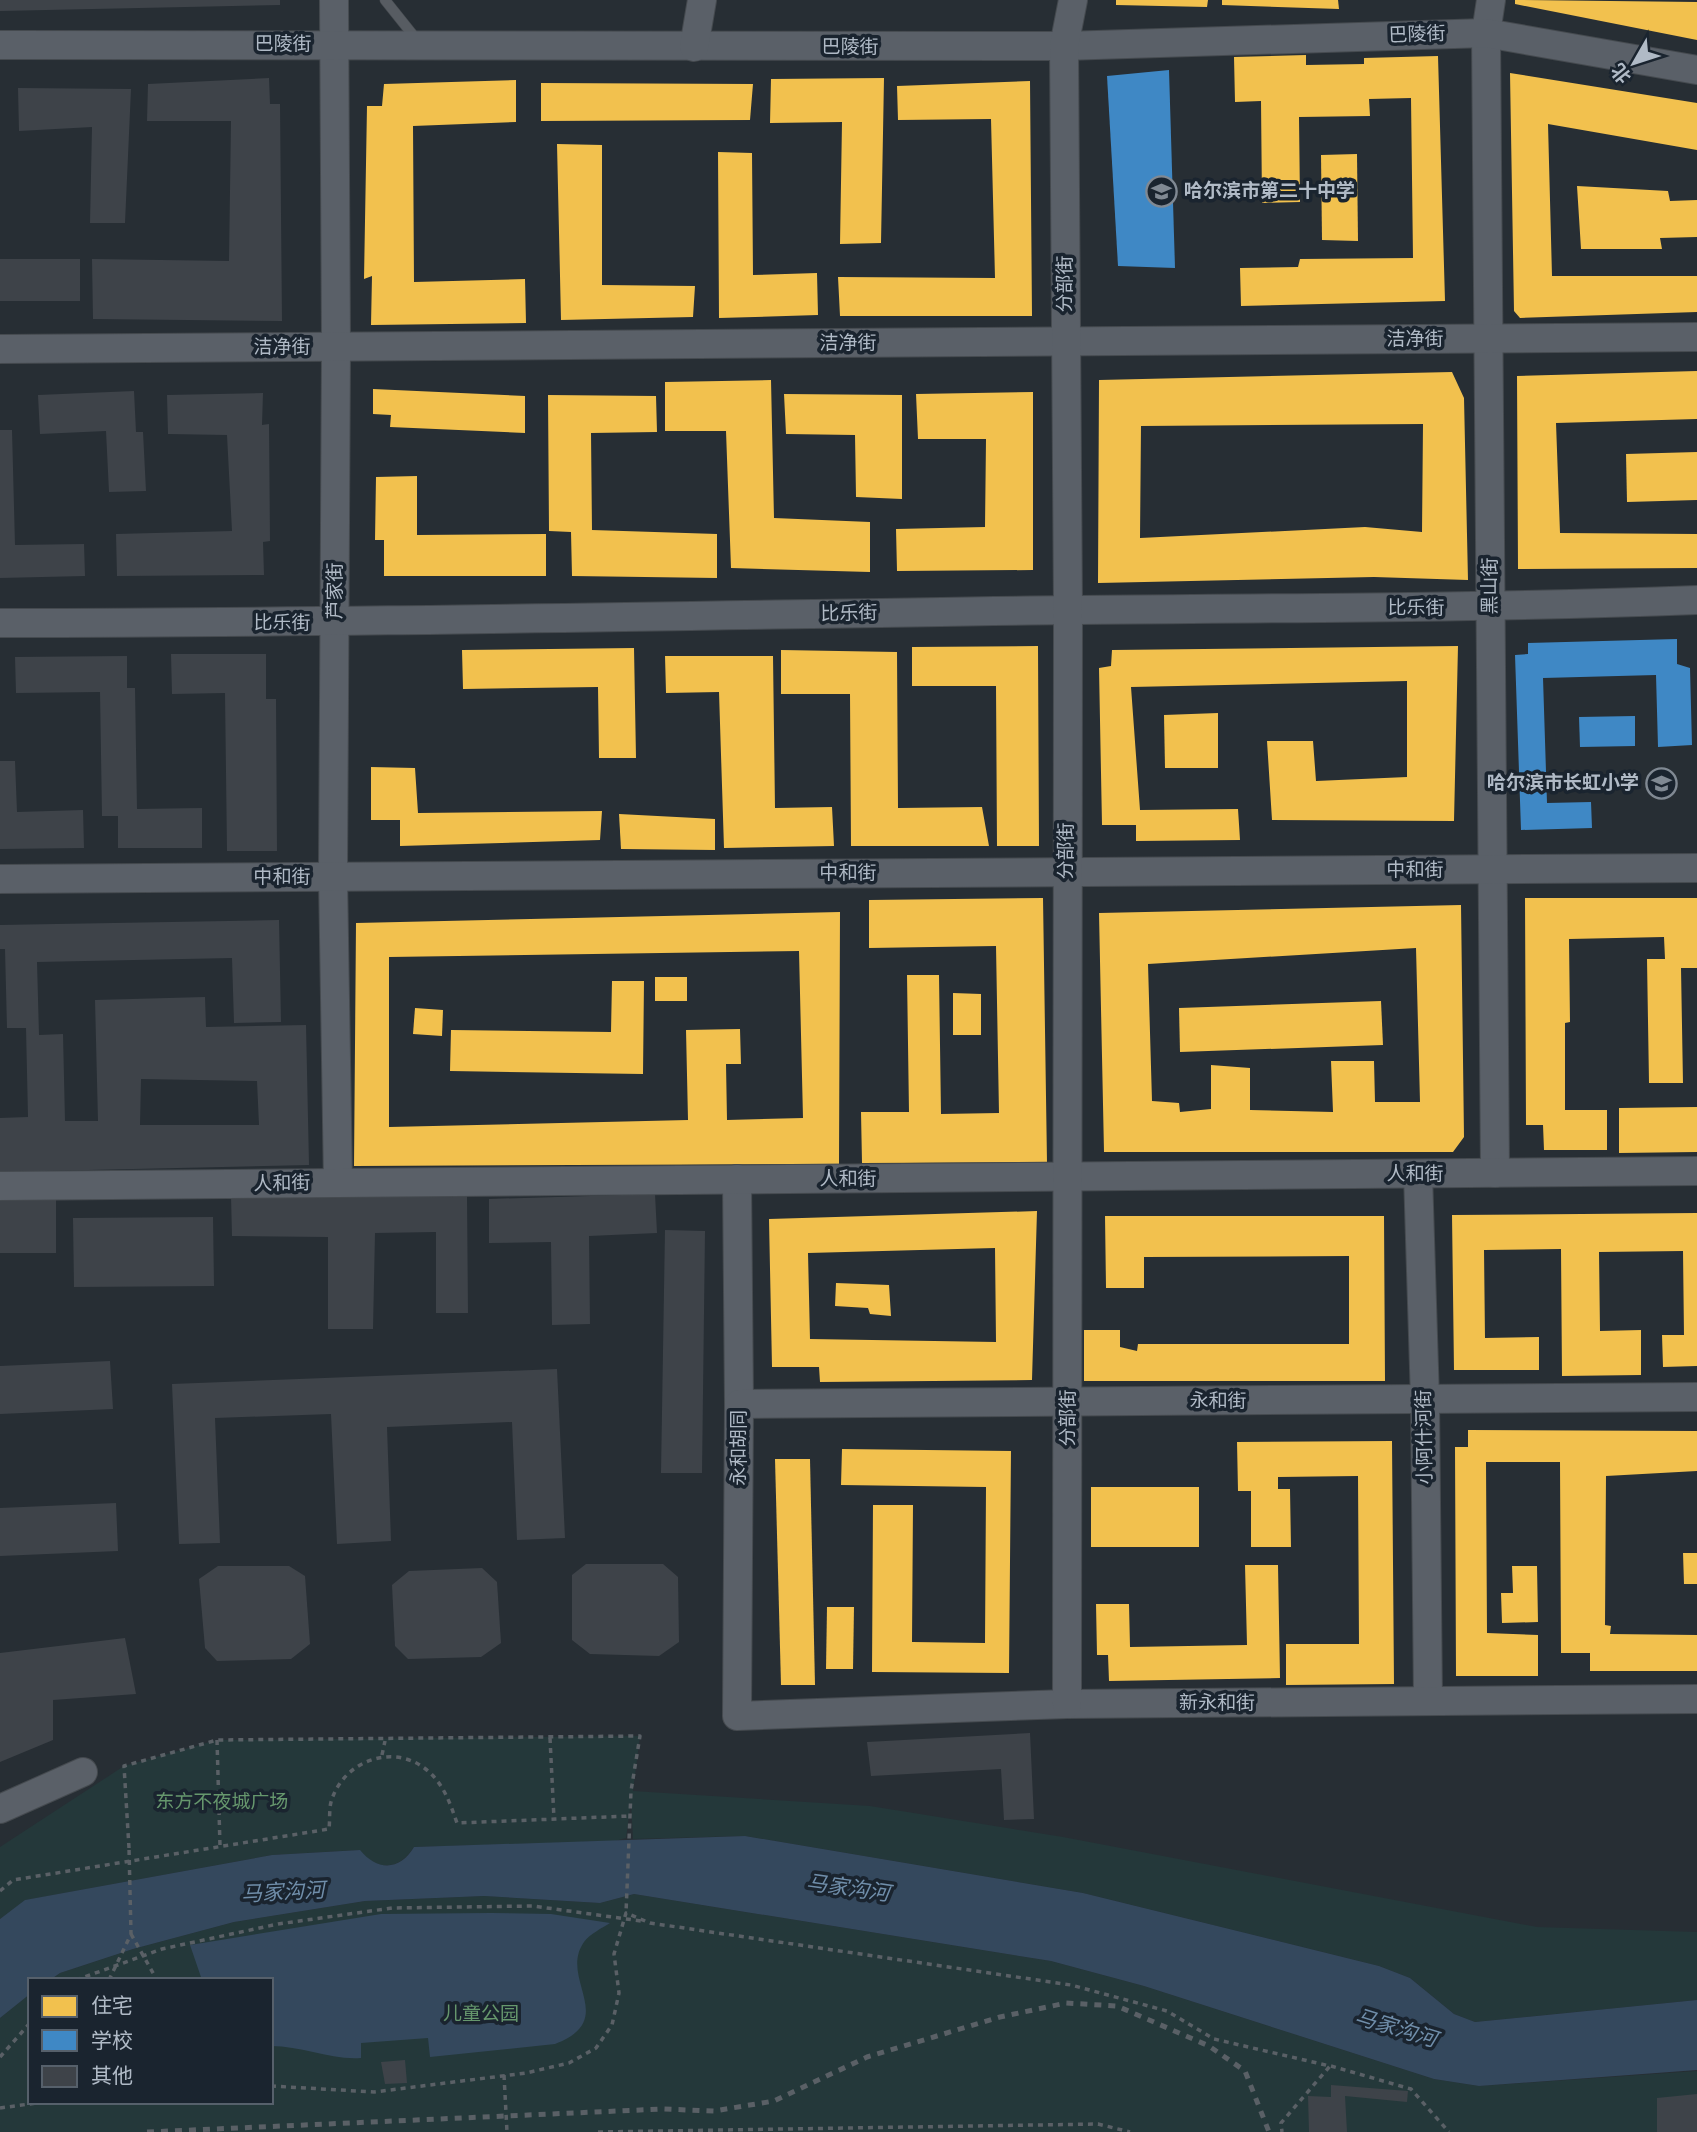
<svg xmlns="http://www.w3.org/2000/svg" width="1697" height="2132" viewBox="0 0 1697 2132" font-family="'Source Sans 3','Noto Sans SC',sans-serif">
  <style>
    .green { fill: #24383a }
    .water { fill: #34485d }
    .homes { fill: #f2c14e; fill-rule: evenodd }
    .schools { fill: #3f88c5 }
    .building { fill: #3e4349; fill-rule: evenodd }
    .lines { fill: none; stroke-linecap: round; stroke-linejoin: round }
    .lane-casing { stroke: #454a4f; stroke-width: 11 }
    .secondary-casing { stroke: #454a4f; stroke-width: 30 }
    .path { stroke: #5a6066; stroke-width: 3.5; stroke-dasharray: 5 5; stroke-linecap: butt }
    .lane { stroke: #575c62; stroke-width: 10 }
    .secondary { stroke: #5a6068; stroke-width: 28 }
    .rail { stroke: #5a6066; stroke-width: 5; stroke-dasharray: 7 7; stroke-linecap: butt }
    .path-bridge { stroke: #5a6066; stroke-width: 3.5; stroke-dasharray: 5 5; stroke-linecap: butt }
    .labels { text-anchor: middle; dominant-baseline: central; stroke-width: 7; stroke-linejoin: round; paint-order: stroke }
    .street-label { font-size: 19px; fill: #b0bac6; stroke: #1a242f }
    .poi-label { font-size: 19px; font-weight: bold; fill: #b0bac6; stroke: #1a242f; text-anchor: start }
    .park-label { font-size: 19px; fill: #66976d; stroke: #1a242f }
    .water-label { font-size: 21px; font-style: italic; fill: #708eaa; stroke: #1a242f }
  </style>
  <rect width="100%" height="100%" fill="#272e34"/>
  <g class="green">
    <path d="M 640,1736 L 633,1791 L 870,1806 L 1063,1837 L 1537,1927 L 1697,1932 L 1697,2000 L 1475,2022 L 1454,2014 L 1410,1978 L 1379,1966 L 1083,1893 L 745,1836 L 633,1839 L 631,1802 L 626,1838 L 615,1841 L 414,1847 C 399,1871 377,1871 359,1850 L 272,1855 L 26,1900 L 0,1919 L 0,1847 L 124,1766 L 217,1740 Z"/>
    <polygon points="634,1894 1051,1961 1144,1986 1434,2079 1479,2086 1697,2071 1697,2132 0,2132 0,2018 30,1994 30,2102 271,2102 271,1980 50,1980 60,1973 133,1949 234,1922 365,1901 484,1896 600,1903"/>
  </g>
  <g class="water">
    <path d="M 745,1836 L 1083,1893 L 1379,1966 L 1410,1978 L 1454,2014 L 1475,2022 L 1697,2000 L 1697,2070 L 1479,2086 L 1434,2079 L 1144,1986 L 1051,1961 L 634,1894 L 600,1903 L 484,1896 L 365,1901 L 234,1922 L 133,1949 L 60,1973 L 50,1980 L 30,1980 L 30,1994 L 0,2018 L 0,1919 L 25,1900 L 272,1855 L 360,1850 C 377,1871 400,1871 414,1847 Z"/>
    <path d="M 491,1913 L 551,1914 L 610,1923 C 602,1928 590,1934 584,1942 C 558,1979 620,2019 555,2044 L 430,2057 L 428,2038 L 361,2043 L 361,2058 C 330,2060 302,2046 271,2046 L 271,1980 L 202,1980 L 190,1945 L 381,1914 Z"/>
  </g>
  <g class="homes">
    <polygon points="1116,0 1208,0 1207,7 1116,5"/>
    <polygon points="1222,0 1338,0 1339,9 1222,5"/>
    <polygon points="1515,0 1697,2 1697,40 1515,4"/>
    <polygon points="1306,55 1306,65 1364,64 1364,58 1438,56 1445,301 1241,306 1240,268 1298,267 1300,259 1413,258 1411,98 1369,99 1370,116 1299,117 1300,202 1262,203 1261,101 1235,102 1234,57"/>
    <polygon points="1510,73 1697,103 1697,150 1548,124 1552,276 1697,276 1697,312 1520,318 1514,311"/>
    <polygon points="884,78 881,243 840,244 842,122 770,123 771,79"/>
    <polygon points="516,80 516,122 413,126 414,282 525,279 526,323 371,325 372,276 364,279 367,106 382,106 384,84"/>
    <polygon points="1030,81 1032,316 840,316 838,277 995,278 991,119 898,120 897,86"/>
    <polygon points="541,83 753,84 750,120 541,121"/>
    <polygon points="557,144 602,145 602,285 695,286 693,317 561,320"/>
    <polygon points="718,152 752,153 753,275 817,273 818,315 719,318"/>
    <polygon points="1357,154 1358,241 1322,240 1321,155"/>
    <polygon points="1577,186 1668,191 1670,201 1697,200 1697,237 1660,238 1662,249 1581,249"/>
    <polygon points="1697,371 1697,419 1556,423 1560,533 1697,534 1697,568 1518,569 1517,376"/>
    <path d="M 1452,372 L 1464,398 L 1468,580 L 1374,577 L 1098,583 L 1099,380 ZM 1423,424 L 1422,532 L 1365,527 L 1140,538 L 1141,426 Z"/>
    <polygon points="771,380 774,518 870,522 870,572 731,568 726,431 665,431 665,382"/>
    <polygon points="373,389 525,396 525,433 390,427 391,415 373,414"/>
    <polygon points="1033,392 1033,570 897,571 896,529 985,527 986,439 918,439 916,394"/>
    <polygon points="784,394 902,395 902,499 856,497 855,435 786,434"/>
    <polygon points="548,395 656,396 657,432 591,433 592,530 717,534 717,578 572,576 571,532 549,531"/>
    <polygon points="1697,452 1697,500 1627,502 1626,454"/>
    <polygon points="417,476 417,535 546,534 546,576 384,576 384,540 375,540 376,477"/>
    <polygon points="1038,646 1039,846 997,846 996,686 912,686 912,647"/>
    <polygon points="1458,646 1454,821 1272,820 1267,741 1313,741 1316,781 1407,777 1407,681 1131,687 1140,810 1238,809 1240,840 1136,841 1136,825 1102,825 1099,668 1111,666 1112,650"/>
    <polygon points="634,648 636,758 599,758 598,687 463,689 462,650"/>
    <polygon points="781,650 897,652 898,808 982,807 989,846 851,846 850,694 781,694"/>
    <polygon points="665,656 773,656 775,808 832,807 834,846 724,848 719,692 666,693"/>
    <polygon points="1218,713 1218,768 1165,768 1164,715"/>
    <polygon points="371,767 415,768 418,813 602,811 600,840 400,846 400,820 371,820"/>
    <polygon points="619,814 715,819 715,850 621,849"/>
    <polygon points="1043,898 1047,1162 862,1163 861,1112 909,1112 907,975 939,975 941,1114 999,1113 996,946 869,948 869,900"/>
    <polygon points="1525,898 1697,898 1697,968 1681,968 1683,1083 1649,1083 1647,959 1665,959 1664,937 1569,939 1570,1022 1565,1023 1565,1110 1607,1110 1607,1150 1544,1150 1543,1125 1526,1125"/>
    <path d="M 1461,905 L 1464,1137 L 1453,1152 L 1104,1152 L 1099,913 ZM 1416,948 L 1420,1102 L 1375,1102 L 1374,1061 L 1331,1061 L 1333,1112 L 1250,1110 L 1250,1068 L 1211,1065 L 1211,1109 L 1180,1112 L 1179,1103 L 1152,1101 L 1148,964 Z"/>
    <path d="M 840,912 L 839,1164 L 354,1166 L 356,923 ZM 799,951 L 803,1118 L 727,1120 L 726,1064 L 741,1064 L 740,1029 L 686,1030 L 688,1120 L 389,1127 L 389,957 Z"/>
    <rect x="655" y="977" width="32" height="24"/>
    <polygon points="612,981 644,981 643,1074 450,1071 451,1030 611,1032"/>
    <polygon points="953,993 981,994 981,1035 953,1035"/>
    <polygon points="1381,1001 1383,1045 1180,1052 1179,1008"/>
    <polygon points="415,1008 443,1010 442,1036 413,1034"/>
    <polygon points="1697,1107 1697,1152 1619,1153 1619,1108"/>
    <path d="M 1037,1211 L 1032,1380 L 820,1382 L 819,1367 L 772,1367 L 769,1219 ZM 995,1248 L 996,1342 L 810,1339 L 808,1253 Z"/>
    <polygon points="1697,1213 1697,1366 1663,1367 1662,1335 1684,1335 1683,1251 1599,1252 1600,1331 1641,1330 1641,1375 1562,1376 1561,1249 1484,1250 1485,1338 1539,1337 1539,1370 1454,1370 1452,1215"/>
    <polygon points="1105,1216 1384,1216 1385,1381 1084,1381 1084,1330 1120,1330 1120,1347 1137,1351 1138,1344 1349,1344 1349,1256 1144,1257 1144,1288 1106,1288"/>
    <polygon points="836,1283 889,1285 891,1316 870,1314 868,1308 835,1306"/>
    <polygon points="1468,1430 1697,1431 1697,1471 1606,1476 1605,1625 1611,1626 1610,1634 1697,1635 1697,1671 1590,1671 1590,1653 1561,1653 1560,1462 1486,1462 1487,1633 1538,1635 1538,1676 1456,1676 1455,1447 1468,1447"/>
    <polygon points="1392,1441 1394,1684 1286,1685 1286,1644 1359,1644 1358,1476 1278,1477 1278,1489 1290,1489 1291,1547 1251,1547 1251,1491 1238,1491 1237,1442"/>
    <polygon points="842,1449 1011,1451 1009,1673 872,1672 873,1505 913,1505 912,1642 985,1643 986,1487 841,1485"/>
    <polygon points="775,1459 810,1459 815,1685 781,1685"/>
    <rect x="1091" y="1487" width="108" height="60"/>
    <polygon points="1683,1553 1697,1553 1697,1584 1684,1584"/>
    <polygon points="1245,1565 1278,1565 1280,1678 1109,1681 1108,1655 1097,1655 1096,1604 1129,1604 1130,1647 1247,1645"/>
    <polygon points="1512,1566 1537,1566 1538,1622 1502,1623 1501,1593 1513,1593"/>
    <polygon points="827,1607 854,1607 853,1669 826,1669"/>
  </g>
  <g class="schools">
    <polygon points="1169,70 1175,268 1118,266 1107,76"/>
    <polygon points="1677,639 1677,664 1690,668 1692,745 1658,747 1656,675 1543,678 1547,803 1591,802 1592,828 1521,830 1515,655 1528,654 1528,643"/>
    <polygon points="1635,716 1635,746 1580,747 1579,717"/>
  </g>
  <g class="building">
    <polygon points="0,0 280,0 280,5 0,11"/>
    <polygon points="269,78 270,104 280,104 282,321 93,319 92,259 229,261 231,121 147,121 148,84"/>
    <polygon points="18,88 131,89 125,223 90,223 92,127 19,131"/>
    <rect x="0" y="259" width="80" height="42"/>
    <polygon points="134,391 136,432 143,432 146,491 109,492 106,431 40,434 38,395"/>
    <polygon points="263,393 262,425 269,424 270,541 263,542 264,575 117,576 116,534 232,531 227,435 168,434 167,395"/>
    <polygon points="0,430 12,430 15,545 84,544 85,576 0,578"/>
    <polygon points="171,654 266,654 266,699 276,699 277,851 227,851 225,693 172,694"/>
    <polygon points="127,656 127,688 135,688 137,809 202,808 202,848 118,848 118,816 102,816 100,692 16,693 15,657"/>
    <polygon points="0,761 15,761 17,812 83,810 84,848 0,849"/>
    <path d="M 279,920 L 281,1022 L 234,1023 L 232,958 L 37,962 L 39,1035 L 63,1034 L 65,1121 L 98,1121 L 95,1000 L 205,997 L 206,1027 L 306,1025 L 309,1165 L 0,1172 L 0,1118 L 28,1117 L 26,1028 L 7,1028 L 5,949 L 0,949 L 0,925 ZM 141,1079 L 257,1081 L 259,1125 L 140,1125 Z"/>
    <polygon points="655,1194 657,1233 589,1236 590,1324 552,1325 551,1242 489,1243 489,1199"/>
    <polygon points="231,1196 467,1196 468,1313 436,1313 436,1232 375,1233 373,1329 328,1329 328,1237 232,1236"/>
    <polygon points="56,1197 56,1253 0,1253 0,1199"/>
    <polygon points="213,1217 214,1286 74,1287 73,1218"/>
    <polygon points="665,1230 705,1231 702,1473 661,1473"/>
    <polygon points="110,1361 113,1409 0,1414 0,1366"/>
    <polygon points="557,1369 565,1538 517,1540 512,1422 387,1427 391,1541 337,1544 331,1414 215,1418 220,1543 179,1544 172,1384"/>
    <polygon points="116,1503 118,1551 0,1556 0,1508"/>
    <polygon points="586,1564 663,1564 678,1577 679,1642 659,1656 590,1654 572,1640 572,1575"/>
    <polygon points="218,1566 289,1566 305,1576 310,1644 291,1659 217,1661 205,1648 199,1579"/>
    <polygon points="482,1568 497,1582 501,1643 481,1657 408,1659 395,1646 392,1585 409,1571"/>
    <polygon points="125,1638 136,1694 53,1700 53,1740 0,1762 0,1653"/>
    <polygon points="1030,1733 1034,1819 1004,1820 1001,1769 871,1776 867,1742"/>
    <polygon points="405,2060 407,2083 385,2084 381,2062"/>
    <polygon points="1331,2085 1408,2091 1407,2102 1345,2096 1347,2132 1309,2132 1308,2096 1331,2097"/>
    <polygon points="1697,2094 1697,2132 1657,2132 1657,2098"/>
  </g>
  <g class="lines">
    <defs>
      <polyline id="lane" points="385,0 417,40"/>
      <g id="secondary">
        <polyline points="334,0 336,347 333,876 338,1183"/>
        <polyline points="1491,0 1486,33 1495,1173"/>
        <polyline points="0,45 1064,46 1486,33 1697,70"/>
        <polyline points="694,47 702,0"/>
        <polyline points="0,349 1697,337"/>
        <path d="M 0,623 C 355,623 711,615 1066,610 C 1277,608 1487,608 1697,600"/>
        <polyline points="0,879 1697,868"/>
        <polyline points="1418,1174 1425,1400 1428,1701"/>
        <polyline points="737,1179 739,1404 737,1716 1067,1704 1697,1699"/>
        <polyline points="0,1186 1697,1171"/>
        <polyline points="739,1404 1697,1397"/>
        <polyline points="1067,1704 1068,610 1064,46 1073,0"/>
        <polyline points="0,1809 83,1772"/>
      </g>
    </defs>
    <use href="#lane" class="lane-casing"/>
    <use href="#secondary" class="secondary-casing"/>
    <g class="path">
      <polyline points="550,1738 554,1819"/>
      <polyline points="217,1740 220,1846"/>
      <polyline points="382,1755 385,1741"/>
      <polyline points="129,1848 124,1766 217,1740 640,1736 631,1791 626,1913"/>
      <path d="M 0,1891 L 13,1880 L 329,1829 C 330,1821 329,1810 331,1802 C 343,1760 395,1742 428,1771 C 444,1785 450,1803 457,1823 L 630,1816"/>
      <polyline points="76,1980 162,1949 278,1924 392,1908 533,1906 641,1921"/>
      <polyline points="0,2057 30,2023"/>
      <polyline points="1331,2066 1411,2089 1449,2132"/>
      <polyline points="504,2075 507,2132"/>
      <polyline points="271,2086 374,2092 526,2073 569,2063 596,2048 612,2025 619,1993 614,1954 626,1913 650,1923 1071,1985 1167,2011 1214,2039 1330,2066 1281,2123 1282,2132"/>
      <polyline points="0,2108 44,2102"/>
      <polyline points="598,2132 1098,2124 1130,2132"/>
    </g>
    <use href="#lane" class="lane"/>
    <use href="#secondary" class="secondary"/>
    <polyline class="rail" points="147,2132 663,2109 714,2111 774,2101 867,2057 1000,2017 1066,2003 1117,2006 1209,2046 1245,2071 1269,2132"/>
    <g class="path-bridge">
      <polyline points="131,1934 157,1980"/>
      <polyline points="109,1980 131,1934 129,1848"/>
    </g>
  </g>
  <defs>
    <symbol id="school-ring" viewBox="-11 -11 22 22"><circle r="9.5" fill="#1a242f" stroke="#808993" stroke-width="1.5"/><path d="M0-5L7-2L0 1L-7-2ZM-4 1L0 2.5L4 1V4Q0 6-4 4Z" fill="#808993"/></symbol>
  </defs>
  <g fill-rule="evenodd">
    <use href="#school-ring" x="1144" y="174" width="35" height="35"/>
    <use href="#school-ring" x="1644" y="766" width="35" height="35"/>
  </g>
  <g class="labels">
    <g class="street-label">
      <text transform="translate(1417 35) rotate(-2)">巴陵街</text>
      <text x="283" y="44">巴陵街</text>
      <text x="850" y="47">巴陵街</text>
      <text transform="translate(1065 284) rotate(-90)">分部街</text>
      <text x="1415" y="339">洁净街</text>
      <text x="848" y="343">洁净街</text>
      <text x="282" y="347">洁净街</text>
      <text transform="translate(1490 586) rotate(-90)">黑山街</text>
      <text transform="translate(335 591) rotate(-90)">芦家街</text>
      <text x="1416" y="608">比乐街</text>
      <text transform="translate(849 614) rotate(-1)">比乐街</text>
      <text x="282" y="623">比乐街</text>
      <text transform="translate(1066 851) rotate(-90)">分部街</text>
      <text x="1415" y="870">中和街</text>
      <text x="848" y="873">中和街</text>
      <text x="282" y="877">中和街</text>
      <text x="1415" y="1174">人和街</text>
      <text x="848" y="1179">人和街</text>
      <text transform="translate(282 1184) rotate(-1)">人和街</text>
      <text x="1218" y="1401">永和街</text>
      <text transform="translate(1068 1418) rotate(-90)">分部街</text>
      <text transform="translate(1425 1437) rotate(-91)">小阿什河街</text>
      <text transform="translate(739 1448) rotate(-90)">永和胡同</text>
      <text x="1217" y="1703">新永和街</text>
    </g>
    <g class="poi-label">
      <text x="1184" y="191">哈尔滨市第二十中学</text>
      <text x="1639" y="783" text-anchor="end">哈尔滨市长虹小学</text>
    </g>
    <g class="park-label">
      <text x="222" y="1802">东方不夜城广场</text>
      <text x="481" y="2014">儿童公园</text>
    </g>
    <g class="water-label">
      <text transform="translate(848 1888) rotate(8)">马家沟河</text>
      <text transform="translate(283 1892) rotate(-3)">马家沟河</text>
      <text transform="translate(1396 2028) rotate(17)">马家沟河</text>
    </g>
  </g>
  <rect x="28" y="1978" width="245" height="126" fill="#1a242f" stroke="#56606b" stroke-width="2"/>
  <rect x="42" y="1996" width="35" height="21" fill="#f2c14e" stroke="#56606b" stroke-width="2"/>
  <text x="91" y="2013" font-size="21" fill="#b0bac6">住宅</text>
  <rect x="42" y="2030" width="35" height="21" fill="#3f88c5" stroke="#56606b" stroke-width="2"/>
  <text x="91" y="2048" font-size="21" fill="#b0bac6">学校</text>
  <rect x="42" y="2066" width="35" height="21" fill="#3e4349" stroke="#56606b" stroke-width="2"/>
  <text x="91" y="2083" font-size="21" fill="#b0bac6">其他</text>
  <g transform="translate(1634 63) rotate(231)" stroke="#1a242f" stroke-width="5" paint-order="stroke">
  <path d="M0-5L12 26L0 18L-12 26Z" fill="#b0bac6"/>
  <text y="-10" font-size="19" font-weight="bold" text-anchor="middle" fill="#b0bac6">北</text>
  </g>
</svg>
